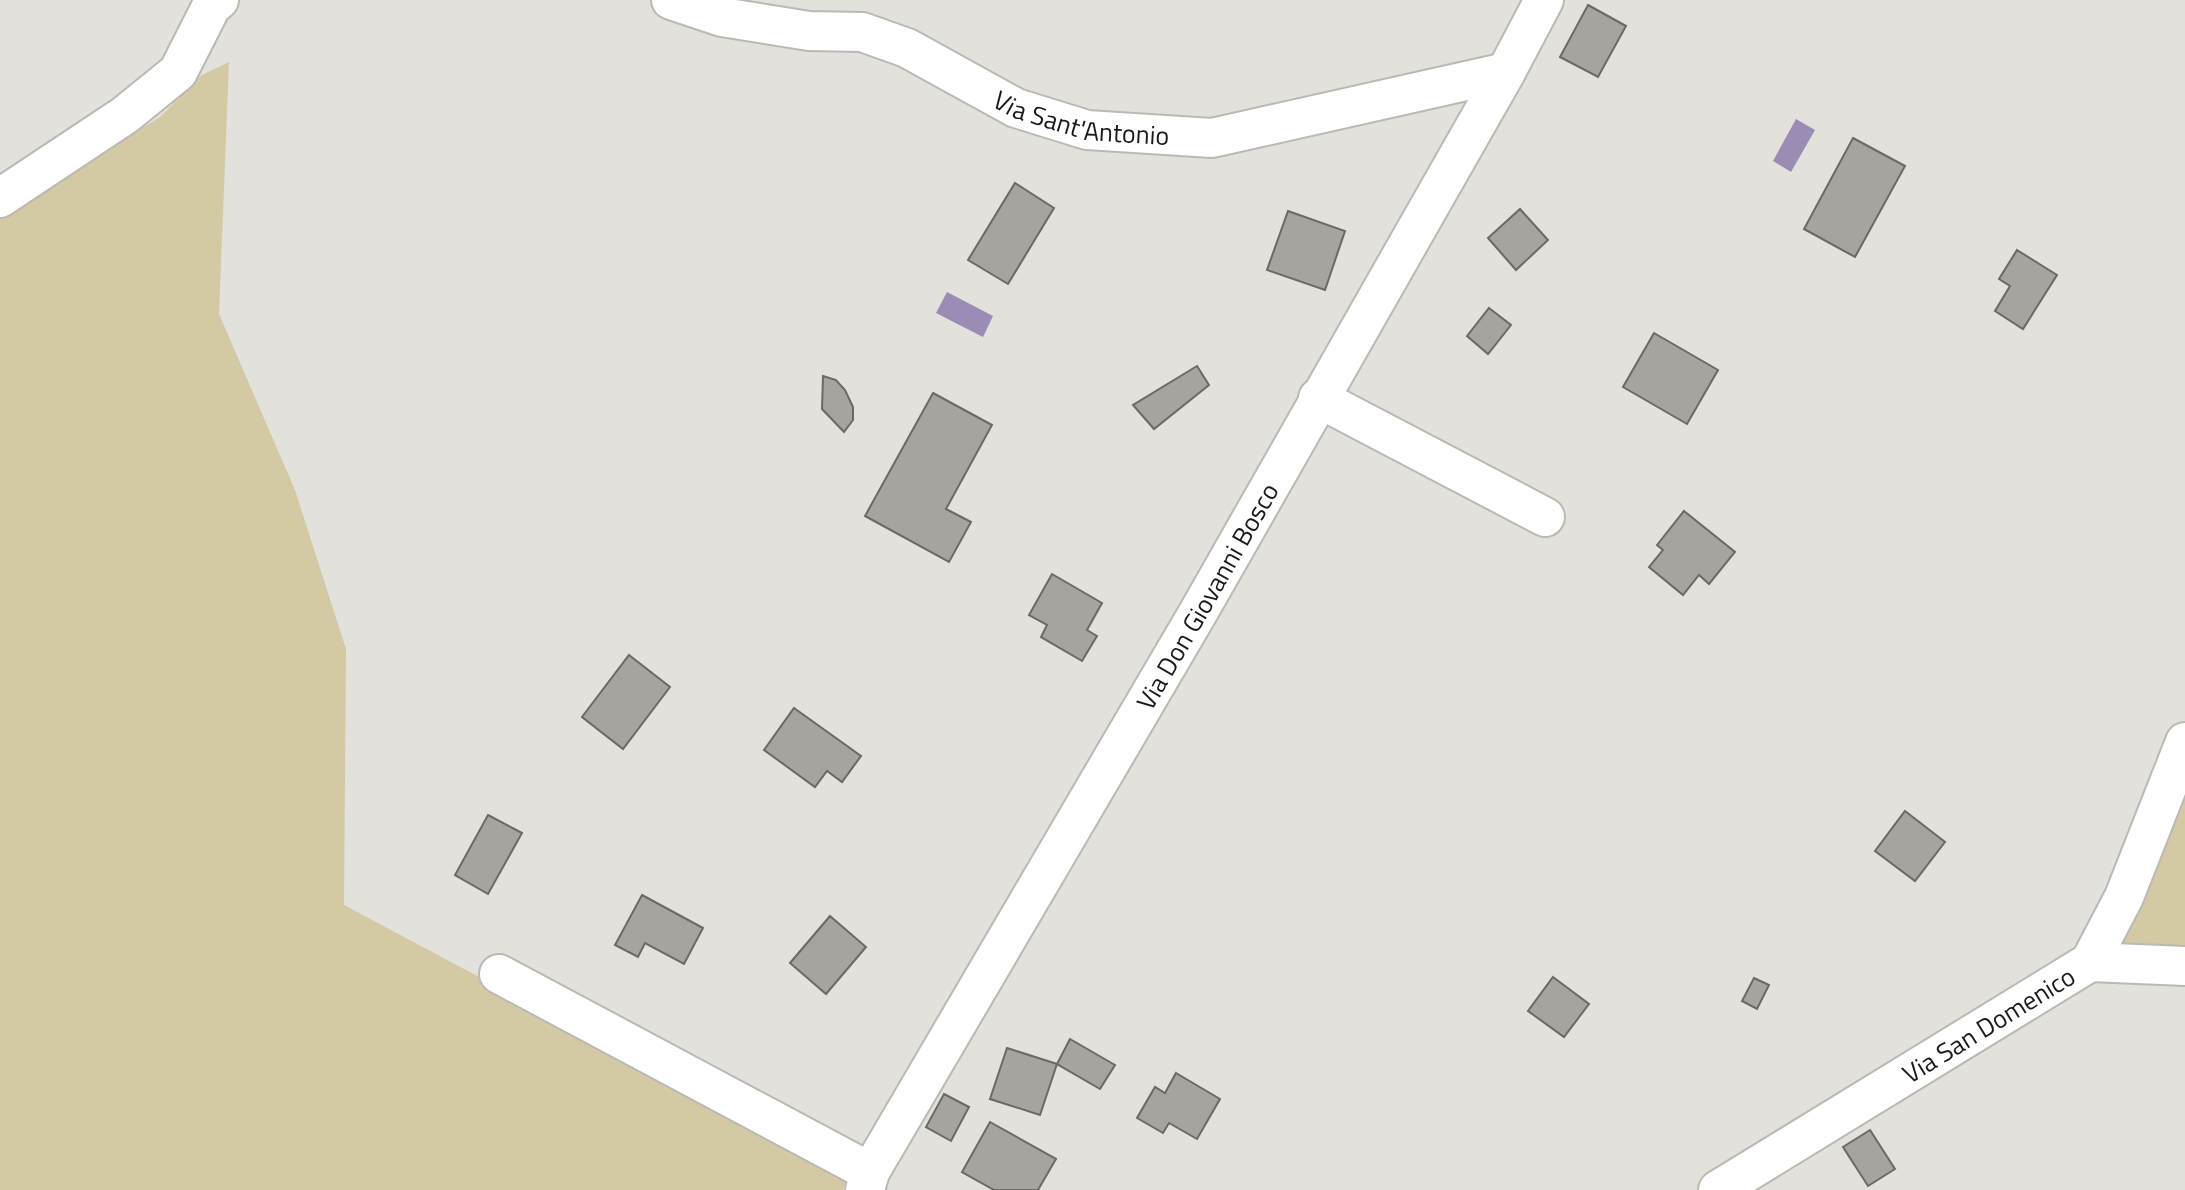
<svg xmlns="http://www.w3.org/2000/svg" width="2185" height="1190" viewBox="0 0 2185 1190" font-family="'Titillium Web',sans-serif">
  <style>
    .green { fill: #d3c9a5 }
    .water { fill: #9b8cb6 }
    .building { fill: #a5a49e; stroke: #6a6964; stroke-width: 2 }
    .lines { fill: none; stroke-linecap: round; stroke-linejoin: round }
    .minor-casing { stroke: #bbb9b4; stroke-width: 42 }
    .minor { stroke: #fff; stroke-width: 38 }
    .labels { text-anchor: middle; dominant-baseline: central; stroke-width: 5; stroke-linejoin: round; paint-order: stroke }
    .street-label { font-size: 26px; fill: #1a1918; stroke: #e3e1dc }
  </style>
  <rect width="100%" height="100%" fill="#e3e1dc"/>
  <g class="green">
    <polygon points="229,62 219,314 295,490 346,649 344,905 848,1174 843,1190 0,1190 0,216 160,117 202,75"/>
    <polygon points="2185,770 2185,957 2125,956 2120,942"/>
  </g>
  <g class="water">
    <polygon points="1796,119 1815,130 1791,172 1773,161"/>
    <polygon points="947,292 993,316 983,337 936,313"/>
  </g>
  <g class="building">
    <polygon points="1588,5 1626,26 1598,77 1560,57"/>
    <polygon points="1853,138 1905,166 1855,257 1804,229"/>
    <polygon points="1015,183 1054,208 1008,284 968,260"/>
    <polygon points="1520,209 1548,240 1516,270 1488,238"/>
    <polygon points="1288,211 1345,231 1325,290 1267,270"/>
    <polygon points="2017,250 2057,275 2023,329 1995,311 2010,286 1999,279"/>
    <polygon points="1489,308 1511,325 1488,354 1467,336"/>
    <polygon points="1654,333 1718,370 1687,424 1623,387"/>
    <polygon points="1197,366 1209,385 1154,429 1133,405"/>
    <polygon points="823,376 836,380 845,390 853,407 853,420 844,432 822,409"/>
    <polygon points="933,393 992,425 946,509 971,522 949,562 865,516"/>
    <polygon points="1684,511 1735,552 1709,584 1699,575 1683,595 1649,567 1663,550 1657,545"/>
    <polygon points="1052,574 1102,603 1087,630 1097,636 1082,661 1041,637 1047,625 1029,615"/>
    <polygon points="629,655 670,687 623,749 582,717"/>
    <polygon points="794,708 861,756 842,782 827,771 815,787 764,750"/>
    <polygon points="1905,811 1945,842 1915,881 1875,851"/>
    <polygon points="488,815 522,833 488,894 455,875"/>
    <polygon points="642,895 703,928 684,964 645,943 638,957 615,945"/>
    <polygon points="830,916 866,947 826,994 790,963"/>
    <polygon points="1553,977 1589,1004 1564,1037 1528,1011"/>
    <polygon points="1754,978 1769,985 1757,1009 1742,1001"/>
    <polygon points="1070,1039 1115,1065 1100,1089 1057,1064"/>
    <polygon points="1007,1048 1057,1064 1040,1115 990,1099"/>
    <polygon points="1176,1073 1220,1099 1197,1139 1169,1123 1163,1133 1137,1118 1155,1087 1165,1093"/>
    <polygon points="944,1094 969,1107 951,1141 926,1127"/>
    <polygon points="990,1122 1056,1159 1038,1190 994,1190 962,1172"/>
    <polygon points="1870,1130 1895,1169 1868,1186 1843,1147"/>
  </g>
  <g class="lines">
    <defs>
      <g id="minor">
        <path id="s1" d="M 671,0 L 722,17 L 809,31 L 862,32 L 907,48 L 1016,108 L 1087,130 L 1212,138 L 1506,72"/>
        <polyline points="0,198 125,115 178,72 211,7 219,0"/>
        <polyline points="1318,398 1545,517"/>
        <polyline points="2090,962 2185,966"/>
        <polyline points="499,974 870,1172"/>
        <path id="s2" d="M 865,1190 L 870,1172 L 1199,611 L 1506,72 L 1544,0"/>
        <path id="s3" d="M 1718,1190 L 2090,962 L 2124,897 L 2185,742"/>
      </g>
    </defs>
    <use href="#minor" class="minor-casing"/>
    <use href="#minor" class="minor"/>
  </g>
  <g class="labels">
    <g class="street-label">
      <text stroke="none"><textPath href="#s1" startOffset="434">Via Sant'Antonio</textPath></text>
      <text stroke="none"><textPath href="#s2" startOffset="686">Via Don Giovanni Bosco</textPath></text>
      <text stroke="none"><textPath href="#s3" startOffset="317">Via San Domenico</textPath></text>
    </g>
  </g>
</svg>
